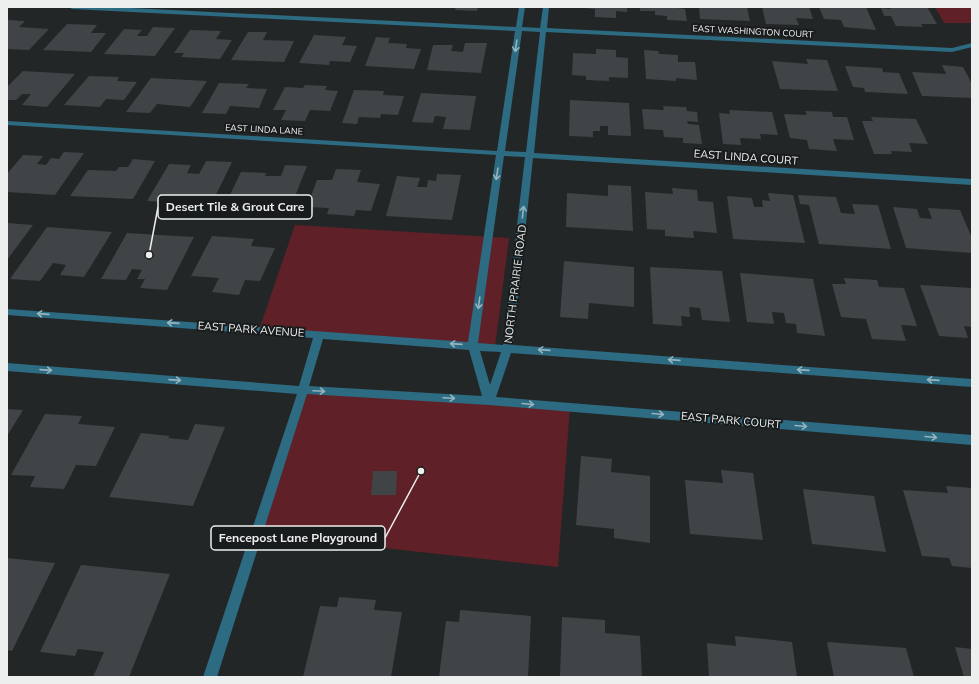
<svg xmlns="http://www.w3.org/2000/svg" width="979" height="684" viewBox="0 0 979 684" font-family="Mulish,sans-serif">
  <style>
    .green { fill: #602027 }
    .building { fill: #414446 }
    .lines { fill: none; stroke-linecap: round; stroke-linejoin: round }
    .minor { fill: #2c6b81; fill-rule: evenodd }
    .oneway { stroke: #96b4be }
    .labels { text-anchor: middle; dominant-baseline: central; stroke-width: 4; stroke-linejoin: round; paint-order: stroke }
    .far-street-label { font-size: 9px; fill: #edefef; stroke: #191c1d }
    .street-label { font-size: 11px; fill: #edefef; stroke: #191c1d }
    .leader { fill: none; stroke: #edefef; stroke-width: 1.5 }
    .callout-dot { fill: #edefef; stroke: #191c1d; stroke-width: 1.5 }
    .callout { fill: #191c1d; stroke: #edefef; stroke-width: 1.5 }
    .callout-label { font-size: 12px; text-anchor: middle; font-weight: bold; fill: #edefef }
  </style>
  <rect width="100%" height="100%" fill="#232627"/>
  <g class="green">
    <polygon points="935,7 972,7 972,23 944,23"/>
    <polygon points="295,225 509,238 495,347 260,327"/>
    <polygon points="303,390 570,407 558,567 255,534"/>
  </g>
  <g class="building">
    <polygon points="456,7 478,7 477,11 455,10"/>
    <polygon points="584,7 627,7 627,12 616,11 616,18 595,17 595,9 584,8"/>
    <polygon points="640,7 676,7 677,8 685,9 687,21 667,20 667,16 655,15 655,11 640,11"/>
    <polygon points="699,7 747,7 750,21 700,19"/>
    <polygon points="762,7 809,7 813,19 796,18 799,25 766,24"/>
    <polygon points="819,7 866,7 876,30 844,27 841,20 824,19"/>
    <polygon points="890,7 927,7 937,24 921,24 923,27 896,26 891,16 884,16 881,8 891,9"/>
    <polygon points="8,20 25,21 19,27 49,29 29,50 7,49"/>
    <polygon points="67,24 97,25 91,33 106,33 91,52 43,50"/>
    <polygon points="153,27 175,28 155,56 104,54 124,29 142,30 137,36 147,36"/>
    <polygon points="190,30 221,31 216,39 232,40 220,59 181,57 184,53 174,53"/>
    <polygon points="248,32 267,32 263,40 294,41 284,62 231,60"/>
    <polygon points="314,35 346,37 342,45 357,46 350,62 330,61 329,65 299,63"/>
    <polygon points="376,37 390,38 388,43 407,44 406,48 421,49 414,69 365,66"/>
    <polygon points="465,43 487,43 481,73 427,70 433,45 453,45 451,51 463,52"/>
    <polygon points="596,49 616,50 616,57 628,58 628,78 609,77 609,81 586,80 586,76 572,75 573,53 596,54"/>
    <polygon points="644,50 658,51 659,54 678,55 678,62 695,62 697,80 676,78 676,81 646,79"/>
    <polygon points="806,59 827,60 838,91 780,89 772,61 808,64"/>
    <polygon points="942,65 963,67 972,84 972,98 922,96 912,72 946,74"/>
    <polygon points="845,66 882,68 883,72 899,73 908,94 865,92 864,88 853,87"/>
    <polygon points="23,71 75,74 47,107 22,105 31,94 22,94 16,100 7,100 7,87"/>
    <polygon points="89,76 119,77 117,81 137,82 124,100 106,99 100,107 64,105"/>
    <polygon points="151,78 207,81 190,107 157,104 150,113 126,112"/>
    <polygon points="219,83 249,84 246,88 267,89 259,108 230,106 226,114 202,113"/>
    <polygon points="305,85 327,86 325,90 338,91 330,111 310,110 305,121 281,120 286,110 273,110 285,87 303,88"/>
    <polygon points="354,90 384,91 383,95 404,96 398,115 381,114 380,118 359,117 357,124 342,123"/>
    <polygon points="421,93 476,96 470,130 443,129 446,117 435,116 433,123 412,122"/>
    <polygon points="570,100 629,103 631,136 608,135 608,126 600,126 600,131 593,131 593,137 569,136"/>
    <polygon points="663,106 686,107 687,111 697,112 698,122 687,121 688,124 699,125 702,144 683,143 683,138 664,137 663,130 644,129 642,109 664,110"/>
    <polygon points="729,110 772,112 778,135 760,134 761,139 740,138 741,145 723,144 719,113 730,114"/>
    <polygon points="805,111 832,112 833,117 847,117 854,140 833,139 837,151 809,149 807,140 790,138 784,114 807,115"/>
    <polygon points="871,117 916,119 928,144 909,143 912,152 891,151 892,154 874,154 862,121 873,121"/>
    <polygon points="64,152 84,153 55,195 7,192 7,174 23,155 43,156 37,164 46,165 51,158 59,159"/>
    <polygon points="133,159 155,161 133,199 70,196 88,170 116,171 119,167 128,167"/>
    <polygon points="206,161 232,162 211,205 147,201 169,164 191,165 187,173 199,174"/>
    <polygon points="285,165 307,166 290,209 225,205 241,172 266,173 265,176 281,176"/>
    <polygon points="336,169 361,170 357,182 380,184 371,211 356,210 354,216 327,214 329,208 307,207 317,180 332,180"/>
    <polygon points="437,174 461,175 452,220 386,216 397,176 420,178 417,187 427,187 428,180 436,181"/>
    <polygon points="608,185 631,186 633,231 566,227 567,193 608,196"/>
    <polygon points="672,188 697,190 698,201 713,202 717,233 693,231 694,238 665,236 665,230 647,229 645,192 673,194"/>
    <polygon points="768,193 793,195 805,243 733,239 727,196 752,198 754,207 763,207 762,200 770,201"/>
    <polygon points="798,195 836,197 841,213 855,214 852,204 878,205 891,249 819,244 809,205 800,204"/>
    <polygon points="893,207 917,209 920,218 932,219 928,208 960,210 972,238 972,253 906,248"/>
    <polygon points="7,223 33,225 7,260"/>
    <polygon points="47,227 112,232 84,277 60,275 66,265 53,263 40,281 10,279"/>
    <polygon points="127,233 194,237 167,290 140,288 145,279 137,279 142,270 132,269 126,280 101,279"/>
    <polygon points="212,236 254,239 251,246 275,248 260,281 245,280 239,295 212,292 219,278 191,276"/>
    <polygon points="564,261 634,267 634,307 589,303 588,319 560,317"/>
    <polygon points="650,267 722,271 730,322 702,320 700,308 689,307 690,317 681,316 682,326 653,324"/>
    <polygon points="740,273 813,279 825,336 797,333 796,324 786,323 784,313 772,312 774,324 747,322"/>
    <polygon points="844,278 877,280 879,287 904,288 917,326 901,325 906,341 872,339 866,319 841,317 832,284 846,284"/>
    <polygon points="920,285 972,288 972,327 964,326 968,338 939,336"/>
    <polygon points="7,409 23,410 7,436"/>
    <polygon points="45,414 82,416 78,424 115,427 96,466 76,465 64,489 30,487 35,476 11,475"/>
    <polygon points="195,424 225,427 193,506 109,497 141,433 170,436 168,438 188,440"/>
    <polygon points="581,456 612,459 611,472 650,476 650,543 614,538 614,529 576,525"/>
    <polygon points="721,470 753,473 763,540 690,534 685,480 723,483"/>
    <polygon points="373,471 397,471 396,495 371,495"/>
    <polygon points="946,486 972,488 972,568 952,566 949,558 922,556 903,490 948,493"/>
    <polygon points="803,489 874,496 886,552 812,544"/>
    <polygon points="7,558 55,563 12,651 7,650"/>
    <polygon points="81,565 170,574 129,677 93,677 104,652 78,649 75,656 40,652"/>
    <polygon points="339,597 376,600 374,610 402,612 391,677 303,677 320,606 337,607"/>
    <polygon points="460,610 531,616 528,677 439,677 446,621 459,622"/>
    <polygon points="562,617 605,620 605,633 640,636 642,677 560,677"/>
    <polygon points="735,636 792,642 797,677 709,677 707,643 736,646"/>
    <polygon points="827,642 906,648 914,677 834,677"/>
    <polygon points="955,647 972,649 972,677 964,677"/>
  </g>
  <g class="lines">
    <path class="minor" d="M 69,7 L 111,7 L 516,27 L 519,7 L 525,7 L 522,27 L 540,28 L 543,7 L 549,7 L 547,28 L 952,48 L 972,43 L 972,47 L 952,52 L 546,32 L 534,153 L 972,179 L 972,185 L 533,158 L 513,345 L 972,379 L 972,387 L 511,353 L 496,397 L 972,435 L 972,445 L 489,405 L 307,394 L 217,677 L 203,677 L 297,394 L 7,371 L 7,363 L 299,386 L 313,338 L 7,315 L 7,309 L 468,342 L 496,155 L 7,125 L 7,121 L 497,151 L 515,31 L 72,9 ZM 522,31 L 540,32 L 526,152 L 505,151 ZM 504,156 L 525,157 L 503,345 L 478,343 ZM 323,339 L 469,350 L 482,396 L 309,386 ZM 480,351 L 501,352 L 490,385 Z"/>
  </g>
  <defs><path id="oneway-shaft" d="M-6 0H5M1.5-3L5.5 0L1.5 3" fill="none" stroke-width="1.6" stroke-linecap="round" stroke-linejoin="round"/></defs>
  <g class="oneway">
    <use href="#oneway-shaft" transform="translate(516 46) rotate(98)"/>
    <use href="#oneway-shaft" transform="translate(497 174) rotate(99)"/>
    <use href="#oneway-shaft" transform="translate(523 212) rotate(-84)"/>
    <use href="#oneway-shaft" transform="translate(479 303) rotate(98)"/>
    <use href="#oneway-shaft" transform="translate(43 314) rotate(-176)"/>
    <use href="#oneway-shaft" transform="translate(173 323) rotate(-176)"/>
    <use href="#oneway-shaft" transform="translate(456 344) rotate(-176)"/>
    <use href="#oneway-shaft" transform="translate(544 350) rotate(-176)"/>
    <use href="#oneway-shaft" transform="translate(674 360) rotate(-176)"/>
    <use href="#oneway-shaft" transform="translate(46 370) rotate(4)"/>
    <use href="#oneway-shaft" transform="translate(803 370) rotate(-176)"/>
    <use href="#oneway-shaft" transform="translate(175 380) rotate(4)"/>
    <use href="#oneway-shaft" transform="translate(933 380) rotate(-176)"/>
    <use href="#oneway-shaft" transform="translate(319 391) rotate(3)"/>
    <use href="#oneway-shaft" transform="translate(449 398) rotate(3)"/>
    <use href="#oneway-shaft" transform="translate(528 404) rotate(5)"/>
    <use href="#oneway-shaft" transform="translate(658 414) rotate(5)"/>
    <use href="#oneway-shaft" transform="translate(801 426) rotate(5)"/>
    <use href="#oneway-shaft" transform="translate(931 437) rotate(5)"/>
  </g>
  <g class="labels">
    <g class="far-street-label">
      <text transform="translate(753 31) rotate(3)">EAST WASHINGTON COURT</text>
      <text transform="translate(264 129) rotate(3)">EAST LINDA LANE</text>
    </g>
    <g class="street-label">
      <text transform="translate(746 157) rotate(4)">EAST LINDA COURT</text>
      <text transform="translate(515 284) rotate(-83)">NORTH PRAIRIE ROAD</text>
      <text transform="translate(251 329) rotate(4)">EAST PARK AVENUE</text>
      <text transform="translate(731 420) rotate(5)">EAST PARK COURT</text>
    </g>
  </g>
  <path class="leader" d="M149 255L158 207M421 471L385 538"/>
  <g class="callout-dot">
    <circle cx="149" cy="255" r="4"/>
    <circle cx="421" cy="471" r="4"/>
  </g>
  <g class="callout">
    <rect x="158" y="195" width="154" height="24" rx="4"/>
    <rect x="211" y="526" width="174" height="24" rx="4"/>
  </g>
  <g class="callout-label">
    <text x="235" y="211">Desert Tile &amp; Grout Care</text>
    <text x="298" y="542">Fencepost Lane Playground</text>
  </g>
  <rect width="979" height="684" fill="none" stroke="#edefef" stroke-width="16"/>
</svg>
